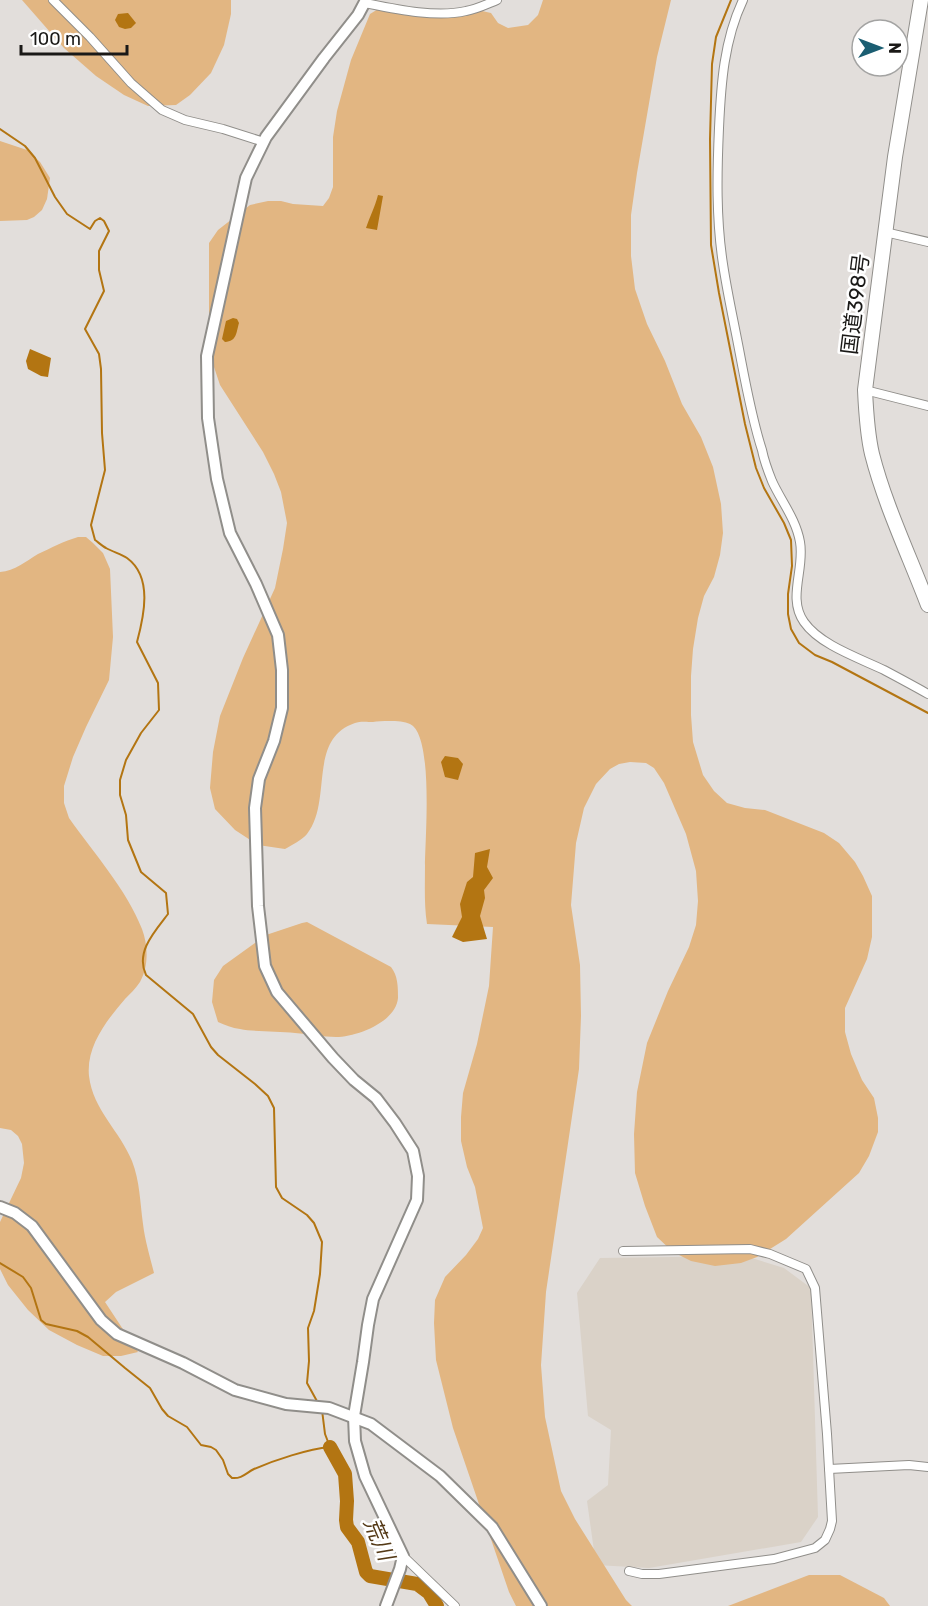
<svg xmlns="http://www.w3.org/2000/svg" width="928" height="1606" viewBox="0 0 928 1606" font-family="Rubik,'Noto Sans JP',sans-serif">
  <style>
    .built { fill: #dad2c8 }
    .green { fill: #e2b682 }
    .water { fill: #b37512 }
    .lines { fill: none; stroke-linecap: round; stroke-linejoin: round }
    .stream { stroke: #b37512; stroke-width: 2 }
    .river { stroke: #b37512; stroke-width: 14 }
    .street-casing { stroke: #908e8a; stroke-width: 10 }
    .secondary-casing { stroke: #908e8a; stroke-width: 14 }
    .highway-casing { stroke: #908e8a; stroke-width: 16 }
    .street { stroke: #fff; stroke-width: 8 }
    .secondary { stroke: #fff; stroke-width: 10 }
    .highway { stroke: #fff; stroke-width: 14 }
    .labels { text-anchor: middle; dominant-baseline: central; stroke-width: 5; stroke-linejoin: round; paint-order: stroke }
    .street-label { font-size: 21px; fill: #1a1917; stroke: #fff }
    .water-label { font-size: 22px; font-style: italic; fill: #543916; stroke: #fff }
  </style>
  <rect width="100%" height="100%" fill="#e2dedb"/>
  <polygon class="built" points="745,1256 784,1268 811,1288 818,1517 801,1542 649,1568 596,1565 587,1501 608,1485 611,1430 588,1416 577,1293 600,1258"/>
  <g class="green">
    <polygon points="22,0 231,0 231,14 224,45 211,73 190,95 176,105 148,106 124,95 96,76 64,48"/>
    <path d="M 543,0 L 671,0 L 657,57 L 637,173 L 631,215 L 631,256 L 635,289 L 647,324 L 665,361 L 682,404 L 701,437 L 713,467 L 721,504 L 723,533 L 720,555 L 714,577 L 704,596 L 698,618 L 693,649 L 691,676 L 691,715 L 693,742 L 703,775 L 714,791 L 727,803 L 745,808 L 765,810 L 824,833 L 839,843 L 855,862 L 863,876 L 872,896 L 872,937 L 867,959 L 845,1008 L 845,1032 L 851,1054 L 862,1080 L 874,1098 L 878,1118 L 878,1132 L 869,1156 L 859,1173 L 786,1239 L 757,1257 L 741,1263 L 715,1266 L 691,1261 L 673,1252 L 657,1237 L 645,1206 L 635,1173 L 634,1134 L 637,1092 L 647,1043 L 668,991 L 689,947 L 696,925 L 698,901 L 696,871 L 686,834 L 664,783 L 654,768 L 646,763 L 630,762 L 619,764 L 610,769 L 596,784 L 584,808 L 576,843 L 571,905 L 580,965 L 581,1016 L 579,1069 L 546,1292 L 541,1365 L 545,1417 L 561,1491 L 575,1519 L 626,1600 L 632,1606 L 516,1606 L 509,1592 L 453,1428 L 436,1360 L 434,1323 L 435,1300 L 445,1277 L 466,1255 L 478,1239 L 483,1228 L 475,1187 L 467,1167 L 461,1141 L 461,1117 L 463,1093 L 477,1044 L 489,986 L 493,927 L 427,924 C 424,905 425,885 425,865 C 425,840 434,735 410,724 C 401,720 382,721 373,722 C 368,722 360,721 355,723 C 307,739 333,801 307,834 C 302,840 292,845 285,849 L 258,845 L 235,830 L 215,809 L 210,788 L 213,752 L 220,716 L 243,658 L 275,588 L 283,549 L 287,523 L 281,492 L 274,474 L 263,452 L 220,385 L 213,364 L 209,330 L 209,243 L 218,230 L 250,205 L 268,201 L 281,201 L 293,204 L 323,206 L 329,198 L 333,187 L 333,137 L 337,111 L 351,60 L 370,14 L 383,6 L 400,6 L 414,14 L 449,11 L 482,11 L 491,13 L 498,23 L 508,28 L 528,25 L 538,15 Z"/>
    <polygon points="0,141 27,150 40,162 50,178 47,199 42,210 34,217 27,220 0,221"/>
    <path d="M 78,537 L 86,537 L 93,543 L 103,553 L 110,569 L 113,637 L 109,680 L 86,727 L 73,757 L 64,786 L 64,803 L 69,818 C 93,852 127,890 142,929 C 148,945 149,966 140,982 C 136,988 130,994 125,999 C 107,1020 86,1046 89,1076 C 93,1110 120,1131 132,1161 C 140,1182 140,1202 143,1224 C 145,1241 150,1257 154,1273 L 116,1292 L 105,1302 L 138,1352 L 121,1356 L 103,1356 L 77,1345 L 49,1330 L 28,1310 L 8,1285 L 0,1269 L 0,1222 L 21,1178 L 24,1163 L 22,1144 L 18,1136 L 11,1130 L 0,1128 L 0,572 C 15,571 26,561 38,554 C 51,548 64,541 78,537 Z"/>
    <path d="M 307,922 L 391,967 C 398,976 398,987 398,998 C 396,1022 357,1037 336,1037 C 323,1037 309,1034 295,1033 C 278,1031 255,1032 240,1029 C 232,1028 225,1025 218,1022 L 212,1002 L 214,980 L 223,966 L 266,935 L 302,923 Z"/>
    <polygon points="809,1575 840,1575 884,1598 890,1606 728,1606"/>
  </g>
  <g class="water">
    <polygon points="128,13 136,23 131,28 125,29 119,27 115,20 118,14"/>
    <path d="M 378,195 L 383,196 L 377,230 L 366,228 C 370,216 375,207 378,195 Z"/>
    <path d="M 233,318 L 237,319 L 239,323 C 236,333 237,341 225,342 L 222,339 L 226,321 Z"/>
    <polygon points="30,349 51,358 48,377 41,376 28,369 26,361"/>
    <polygon points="445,756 458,758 463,764 458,780 445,777 441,762"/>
    <polygon points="490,849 487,867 493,878 484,890 485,898 480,916 487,939 463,942 452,937 462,917 460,904 467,882 473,877 475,853"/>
  </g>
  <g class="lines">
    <g class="stream">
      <polyline points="731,0 716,37 712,64 710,139 711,245 719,293 745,424 756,468 764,488 784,523 791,540 792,566 788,594 788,614 791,629 799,643 815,655 832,662 928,713"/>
      <path d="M 0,129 L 25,146 L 35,158 L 55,197 L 67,214 L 90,229 L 95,221 L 100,218 L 104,221 L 109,231 L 99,251 L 99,270 L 104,291 L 85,329 L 99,354 L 101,369 L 102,433 L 105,470 L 91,525 L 95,540 C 98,542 102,546 106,548 C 113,552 121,554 127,558 C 153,577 144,616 137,642 L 158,683 L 159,710 L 141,733 L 126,760 L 120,780 L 120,795 L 126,815 L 128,840 L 141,872 L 166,893 L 168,914 C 155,931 135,952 146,975 L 193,1014 L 211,1047 L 218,1055 L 255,1084 L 268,1096 L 274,1108 L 276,1187 L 282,1198 L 307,1215 L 314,1223 L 322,1242 L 320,1274 L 314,1311 L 308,1328 L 309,1361 L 307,1383 L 318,1403"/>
      <path d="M 0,1263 L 23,1277 L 31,1288 L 41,1320 L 46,1324 L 77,1331 L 88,1337 L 125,1368 L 150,1388 L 162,1409 L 168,1416 L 187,1427 L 201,1445 L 211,1447 L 216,1450 L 223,1460 L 228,1474 L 232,1478 C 242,1479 246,1473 254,1469 C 275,1460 308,1449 330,1447 L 325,1434 L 322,1410"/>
    </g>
    <polyline class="river" points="330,1447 345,1474 347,1501 346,1520 347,1527 358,1542 366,1572 370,1576 417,1584 429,1593 437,1606"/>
    <defs>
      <g id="street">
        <polyline points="53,0 90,37 131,83 162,110 185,120 223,129 264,142"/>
        <path d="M 743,0 C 724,40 721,84 719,128 C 717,173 716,219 723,264 C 727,291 733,318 738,344 C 745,380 751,416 762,450 C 764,460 768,471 772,481 C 781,501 796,519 800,542 C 805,569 787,598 804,622 C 820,645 859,658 884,670 C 899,678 914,686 928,694"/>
        <path d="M 365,3 C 395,9 436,18 466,11 C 477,9 487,4 497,0"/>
        <polyline points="885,232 928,242"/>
        <polyline points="865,390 928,406"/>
        <polyline points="623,1251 750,1249 770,1254 806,1269 815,1288 827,1434 832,1521 830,1529 825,1540 815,1548 774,1559 659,1574 642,1574 629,1571"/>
        <polyline points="829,1469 909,1465 928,1467"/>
        <polyline points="403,1556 455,1606"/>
      </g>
      <g id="secondary">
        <polyline points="366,0 358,15 324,58 266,137 246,178 207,356 208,418 217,479 230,533 256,584 278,635 282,670 282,708 274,741 259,779 255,808 258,906 265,966 277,992 333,1058 354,1080 376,1098 395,1123 413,1151 418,1176 417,1200 373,1299 368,1325 363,1362 354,1416 355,1441 365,1476 403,1556 400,1569 386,1606"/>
        <polyline points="0,1207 15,1213 32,1226 101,1320 117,1334 183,1363 235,1390 286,1404 329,1408 371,1424 440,1476 492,1527 541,1606"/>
      </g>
      <path id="highway" d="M 921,0 L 895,157 L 865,390 C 866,411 867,433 872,454 C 885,505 909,555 928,605"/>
    </defs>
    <use href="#street" class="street-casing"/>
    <use href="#secondary" class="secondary-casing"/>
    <use href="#highway" class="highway-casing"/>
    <use href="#street" class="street"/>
    <use href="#secondary" class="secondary"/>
    <use href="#highway" class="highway"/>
  </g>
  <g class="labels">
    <g class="street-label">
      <text transform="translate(855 304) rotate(-83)">国道398号</text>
    </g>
    <g class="water-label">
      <text transform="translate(379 1539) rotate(67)">荒川</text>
    </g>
  </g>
  <g transform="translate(880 48) rotate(90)"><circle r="28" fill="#ffffff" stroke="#a3a3a2" stroke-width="1.5"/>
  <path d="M0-4.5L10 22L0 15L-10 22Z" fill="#1b5e72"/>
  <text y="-9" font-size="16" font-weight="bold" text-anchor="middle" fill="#1a1917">N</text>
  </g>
  <path d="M21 45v9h106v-9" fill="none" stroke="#1a1917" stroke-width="3"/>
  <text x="30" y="45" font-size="18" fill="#1a1917" stroke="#ffffff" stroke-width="4.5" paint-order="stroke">100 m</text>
</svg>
